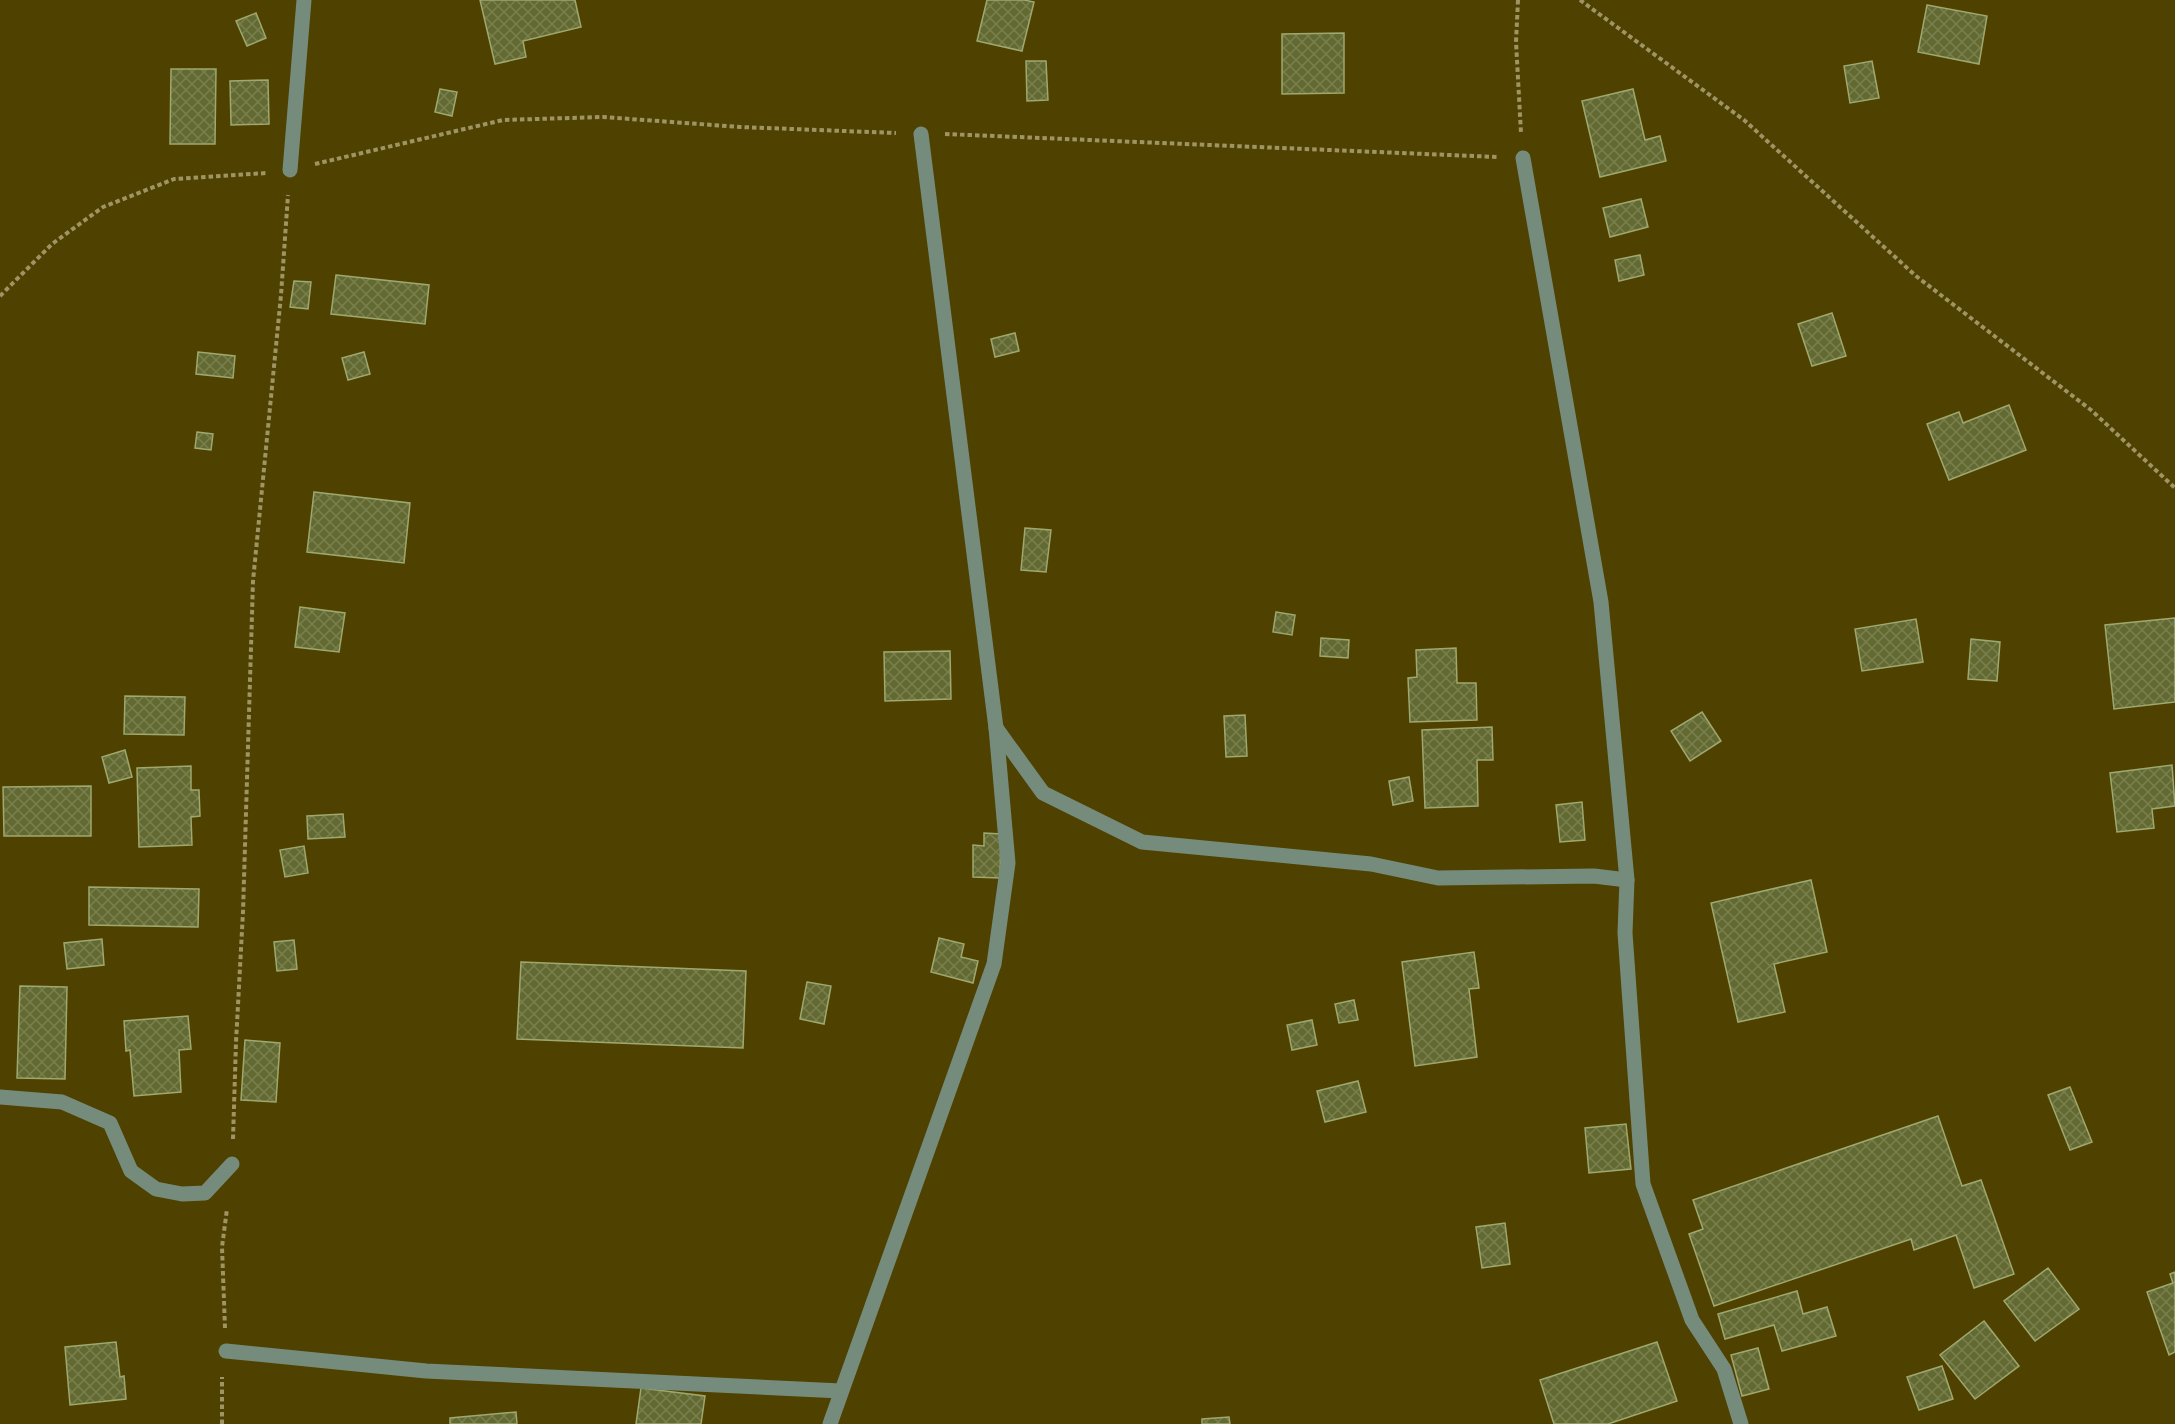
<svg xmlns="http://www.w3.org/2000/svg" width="2175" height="1424" viewBox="0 0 2175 1424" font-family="Montserrat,sans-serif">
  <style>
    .building { fill: url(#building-cross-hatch); stroke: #9fa86e; stroke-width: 1.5 }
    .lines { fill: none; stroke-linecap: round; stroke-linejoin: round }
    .path { stroke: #9e9464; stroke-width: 4; stroke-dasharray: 4.5 3; stroke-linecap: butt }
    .minor { stroke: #758c7c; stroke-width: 15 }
  </style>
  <defs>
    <pattern id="building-cross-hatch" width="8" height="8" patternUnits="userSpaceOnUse" patternTransform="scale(1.5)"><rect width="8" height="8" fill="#626a32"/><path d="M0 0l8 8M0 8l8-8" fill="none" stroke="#797f4e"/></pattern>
  </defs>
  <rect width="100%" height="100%" fill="#4f4100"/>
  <g class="building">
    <polygon points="480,0 575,0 581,27 523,41 526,57 495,64"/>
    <polygon points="987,0 1024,0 1034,2 1022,51 977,41"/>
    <polygon points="1927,5 1987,16 1979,64 1918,52"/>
    <polygon points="256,13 266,38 247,46 236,21"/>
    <polygon points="1344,33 1344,93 1282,94 1282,34"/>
    <polygon points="1026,61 1046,61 1048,100 1027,101"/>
    <polygon points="1872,61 1879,98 1850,103 1844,66"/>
    <polygon points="171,69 216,69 215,144 170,144"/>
    <polygon points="268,80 269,124 231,125 230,81"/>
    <polygon points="440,89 457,92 452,116 435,112"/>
    <polygon points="1633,89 1645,140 1660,136 1666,161 1600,177 1582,101"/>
    <polygon points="1641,199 1648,227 1610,237 1603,208"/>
    <polygon points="1640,255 1644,275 1619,281 1615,260"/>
    <polygon points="336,275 429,285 425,324 331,314"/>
    <polygon points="294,281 311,282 308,309 290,307"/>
    <polygon points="1832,313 1846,356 1812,366 1798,324"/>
    <polygon points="1015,333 1019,351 995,357 991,339"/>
    <polygon points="198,352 235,356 233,378 196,374"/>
    <polygon points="364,352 370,374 348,380 342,358"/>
    <polygon points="2009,405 2026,450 1949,480 1927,424 1959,412 1963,423"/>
    <polygon points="197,432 213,434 211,450 195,448"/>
    <polygon points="314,492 410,503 404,563 307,552"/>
    <polygon points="1025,528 1051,530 1046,572 1021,570"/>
    <polygon points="300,607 345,613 339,652 295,647"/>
    <polygon points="1276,612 1295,615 1292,635 1273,632"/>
    <polygon points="2175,618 2175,702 2114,709 2105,625"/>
    <polygon points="1916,619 1923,662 1862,671 1855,629"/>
    <polygon points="1321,638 1349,640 1348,658 1320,656"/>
    <polygon points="1971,639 2000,642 1997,681 1968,679"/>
    <polygon points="1456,648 1457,683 1476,683 1477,720 1410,722 1408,678 1417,677 1416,650"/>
    <polygon points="950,651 951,699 885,701 884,652"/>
    <polygon points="125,696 185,697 184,735 124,734"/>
    <polygon points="1702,712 1721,741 1690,761 1671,731"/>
    <polygon points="1245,715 1247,756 1226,757 1224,716"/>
    <polygon points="1492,727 1493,760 1477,760 1478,806 1425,808 1422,730"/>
    <polygon points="125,750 132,777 109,783 102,757"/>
    <polygon points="2172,765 2175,806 2152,809 2154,828 2117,832 2110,773"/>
    <polygon points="191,766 191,790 199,790 200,816 191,817 192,845 139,847 137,768"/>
    <polygon points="1409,777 1413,801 1393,805 1389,781"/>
    <polygon points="91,786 91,836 4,836 3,787"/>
    <polygon points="1582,802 1585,840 1560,842 1556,805"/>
    <polygon points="343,814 345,837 308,839 307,816"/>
    <polygon points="984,833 1001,834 1000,878 973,877 973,845 984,846"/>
    <polygon points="304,846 308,873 285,877 280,850"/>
    <polygon points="1811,880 1827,952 1774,964 1785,1012 1738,1022 1711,903"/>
    <polygon points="89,887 199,889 198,927 89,925"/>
    <polygon points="939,938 964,944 961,957 978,961 973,983 931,972"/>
    <polygon points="102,939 104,965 67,969 64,943"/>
    <polygon points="294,940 297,969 277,971 274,942"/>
    <polygon points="1474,952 1479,988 1469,989 1477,1057 1415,1066 1402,962"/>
    <polygon points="521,962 746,971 743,1048 517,1039"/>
    <polygon points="807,982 831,986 824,1024 800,1019"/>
    <polygon points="20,986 67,987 65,1079 17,1078"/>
    <polygon points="1354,1000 1358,1020 1339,1023 1335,1004"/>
    <polygon points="188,1016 191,1049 179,1050 181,1092 134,1096 130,1050 126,1051 124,1021"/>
    <polygon points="1312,1020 1317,1045 1292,1050 1287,1025"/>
    <polygon points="245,1040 280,1043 276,1102 241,1100"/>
    <polygon points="1358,1081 1366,1112 1325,1122 1317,1091"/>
    <polygon points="2070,1087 2092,1142 2070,1150 2048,1095"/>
    <polygon points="1938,1116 1962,1186 1981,1180 2014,1274 1974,1288 1956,1235 1914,1250 1911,1239 1714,1306 1689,1234 1703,1229 1693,1200"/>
    <polygon points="1626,1124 1631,1169 1589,1173 1585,1128"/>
    <polygon points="1505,1223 1510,1264 1482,1268 1476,1227"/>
    <polygon points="2048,1268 2079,1309 2035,1341 2004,1301"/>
    <polygon points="2175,1272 2175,1352 2169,1355 2147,1292 2173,1283 2170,1274"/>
    <polygon points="1797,1291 1803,1314 1827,1307 1836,1336 1782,1351 1774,1325 1725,1339 1718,1314"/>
    <polygon points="1984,1321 2019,1366 1975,1399 1940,1355"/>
    <polygon points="116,1342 120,1377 124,1376 126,1399 70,1405 65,1347"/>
    <polygon points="1657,1342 1677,1401 1608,1424 1554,1424 1540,1380"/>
    <polygon points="1758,1348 1769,1389 1742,1396 1731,1355"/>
    <polygon points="1942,1366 1953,1399 1919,1410 1907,1377"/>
    <polygon points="641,1388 705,1396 701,1424 636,1424"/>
    <polygon points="516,1412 517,1424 450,1424 450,1418"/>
    <polygon points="1229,1417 1230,1424 1202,1424 1202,1419"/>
  </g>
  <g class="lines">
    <g class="path">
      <polyline points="1518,0 1516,42 1521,133"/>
      <polyline points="1580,0 1744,120 1916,276 2091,410 2175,488"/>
      <polyline points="945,134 1498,157"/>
      <polyline points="315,164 503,120 603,117 740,127 896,133"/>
      <polyline points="0,296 52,244 103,207 174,179 267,173"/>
      <polyline points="233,1139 236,1042 243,912 253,581 281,295 288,195"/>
      <polyline points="225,1328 222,1247 227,1209"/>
      <polyline points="222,1424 222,1377"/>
    </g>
    <g class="minor">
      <polyline points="1523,158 1601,602 1627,880 1625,933 1643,1184 1692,1320 1724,1369 1741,1424"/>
      <polyline points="290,170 304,0"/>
      <polyline points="996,728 1043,793 1142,842 1371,864 1438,878 1594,876 1627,880"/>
      <polyline points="0,1097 62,1102 110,1123 131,1171 156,1189 182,1194 205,1193 232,1164"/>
      <polyline points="226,1351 426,1371 841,1391"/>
      <polyline points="830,1424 994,964 1008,863 996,728 921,134"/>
    </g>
  </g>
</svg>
